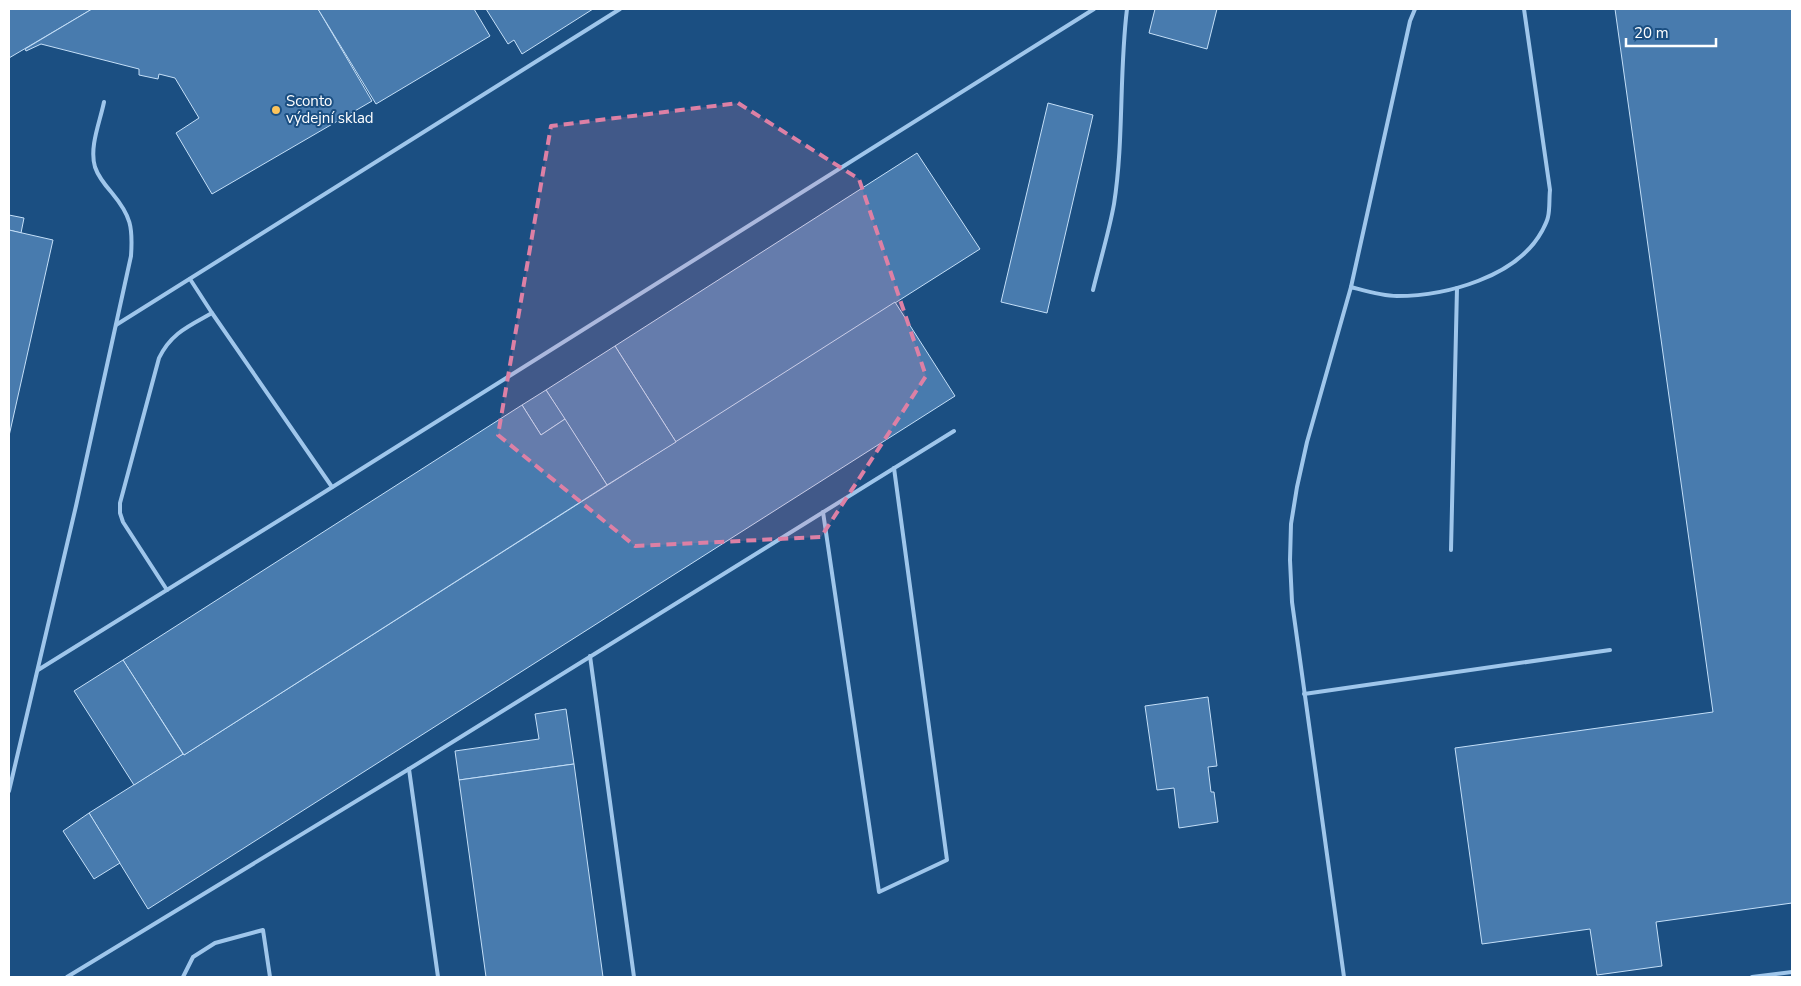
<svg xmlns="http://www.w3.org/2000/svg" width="1801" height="986" viewBox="0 0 1801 986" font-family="'Nunito Sans',sans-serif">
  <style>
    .building { fill: #487bae; stroke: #c4dff8 }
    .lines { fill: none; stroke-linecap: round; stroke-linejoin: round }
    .lane { stroke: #9fc6eb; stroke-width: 4 }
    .marked { fill: #dd80a5; fill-opacity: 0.2; stroke: #dd80a5; stroke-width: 4; stroke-dasharray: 10 6; stroke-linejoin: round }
    .poi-dot { fill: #fcc45c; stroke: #1b4f82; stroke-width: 2 }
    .labels { text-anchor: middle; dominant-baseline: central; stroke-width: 4; stroke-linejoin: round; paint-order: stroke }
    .poi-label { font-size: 15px; fill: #fff; stroke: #1b4f82; text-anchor: start }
  </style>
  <rect width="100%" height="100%" fill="#1b4f82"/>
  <g class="building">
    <polygon points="9,9 92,9 9,58"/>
    <polygon points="92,9 318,9 372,101 212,194 176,133 199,118 175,78 159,74 158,79 139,75 139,69 41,44 26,51 25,49"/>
    <polygon points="318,9 474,9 490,36 376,104"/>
    <polygon points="486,9 593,9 522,54 514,40 508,44"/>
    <polygon points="1155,9 1217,9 1207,49 1149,33"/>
    <polygon points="1615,9 1792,9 1792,903 1656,922 1662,966 1597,975 1590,929 1482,944 1455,748 1713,712"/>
    <polygon points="1048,103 1093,115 1047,313 1001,302"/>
    <polygon points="917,153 980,249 676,442 615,346"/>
    <polygon points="9,215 24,218 21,233 9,230"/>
    <polygon points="9,230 53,240 9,436"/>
    <polygon points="895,302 955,396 148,909 89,813 183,754 184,755"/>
    <polygon points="615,346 676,442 607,485 546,390"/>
    <polygon points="546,390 565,419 541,435 522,405"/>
    <polygon points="522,405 541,435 565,419 607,485 184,755 123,660"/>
    <polygon points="123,660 183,754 134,785 74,691"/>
    <polygon points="1208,697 1217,766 1208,767 1211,792 1214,792 1218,822 1179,828 1174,788 1157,790 1145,706"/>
    <polygon points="566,709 574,764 459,780 455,751 539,739 535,714"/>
    <polygon points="574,764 603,977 486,977 459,780"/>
    <polygon points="89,813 120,863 94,879 63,831"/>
  </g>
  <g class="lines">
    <g class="lane">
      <polyline points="190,279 212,313"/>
      <polyline points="1351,287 1410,21 1415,9"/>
      <path d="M 1093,290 C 1100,261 1109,232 1114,204 C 1124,141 1119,73 1127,9"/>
      <polyline points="116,325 620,9"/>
      <polyline points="823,512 879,892 947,860 894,468"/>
      <polyline points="1451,550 1457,288"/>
      <path d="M 167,590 L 123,522 L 120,513 L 120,503 L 159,358 C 171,333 189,326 212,313 L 332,487"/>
      <polyline points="590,656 634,977"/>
      <polyline points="38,670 307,503 1094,9"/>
      <polyline points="1304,694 1610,650"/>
      <polyline points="409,769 438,977"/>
      <path d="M 9,791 L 76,506 L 131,256 C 133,227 131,216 112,193 C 105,185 98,176 95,167 C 89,147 100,122 104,102"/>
      <polyline points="67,977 409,769 954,431"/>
      <polyline points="183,977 193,957 215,943 263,930 270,977"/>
      <path d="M 1344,977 L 1292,602 L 1290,560 L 1291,524 L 1297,487 L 1307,442 L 1351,287 C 1366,291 1382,296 1397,296 C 1446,296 1517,277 1542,231 C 1544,227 1547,222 1548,217 C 1550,209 1549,199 1550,190 L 1524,9"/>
      <polyline points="1752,977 1792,972"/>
    </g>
  </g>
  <path class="marked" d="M 738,103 L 859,179 L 926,376 L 821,537 L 635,546 L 498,435 L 551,126 Z"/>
  <circle class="poi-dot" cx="276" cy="110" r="5"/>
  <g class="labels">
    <g class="poi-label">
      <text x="286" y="101">Sconto<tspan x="286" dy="17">výdejní sklad</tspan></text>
    </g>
  </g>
  <rect width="1801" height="986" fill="none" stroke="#ffffff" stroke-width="20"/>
  <path d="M1626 38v8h90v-8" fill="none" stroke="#ffffff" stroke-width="2.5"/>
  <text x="1634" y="38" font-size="15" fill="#ffffff" stroke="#1b4f82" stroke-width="4" paint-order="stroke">20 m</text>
</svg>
